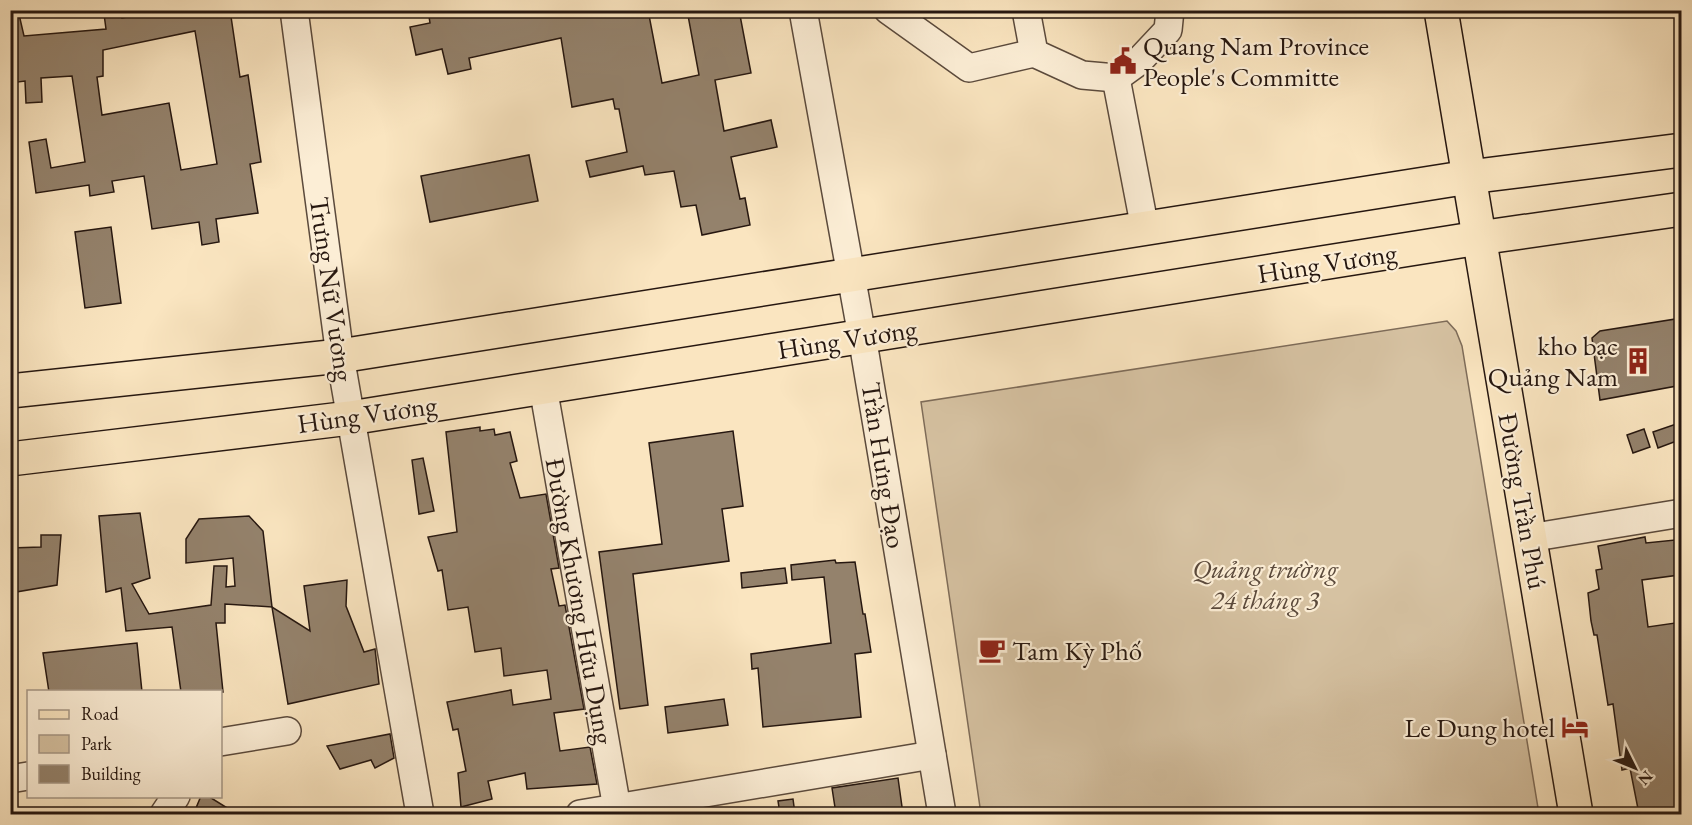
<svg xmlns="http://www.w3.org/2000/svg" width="1692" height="825" viewBox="0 0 1692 825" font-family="'EB Garamond',serif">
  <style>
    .green { fill: #d6c2a2; stroke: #7e6c59; stroke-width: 1.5 }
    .building { fill: #94826c; stroke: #261710; stroke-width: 1.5; fill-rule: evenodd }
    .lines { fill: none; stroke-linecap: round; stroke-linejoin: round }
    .minor-casing { stroke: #5b4a3c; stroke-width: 30 }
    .major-casing { stroke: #261710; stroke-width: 36 }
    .minor { stroke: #fceed6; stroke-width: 27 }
    .major { stroke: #fae5c0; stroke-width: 33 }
    .labels { text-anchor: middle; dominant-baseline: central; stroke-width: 4.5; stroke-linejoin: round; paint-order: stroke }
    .poi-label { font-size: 27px; fill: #261710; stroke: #fceed6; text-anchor: start }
    .street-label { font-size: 27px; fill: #261710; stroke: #fceed6 }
    .park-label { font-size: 27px; font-style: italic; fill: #5b4a3c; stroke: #fceed6 }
  </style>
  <rect width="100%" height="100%" fill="#fae5c0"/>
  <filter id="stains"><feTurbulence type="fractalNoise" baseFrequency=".00333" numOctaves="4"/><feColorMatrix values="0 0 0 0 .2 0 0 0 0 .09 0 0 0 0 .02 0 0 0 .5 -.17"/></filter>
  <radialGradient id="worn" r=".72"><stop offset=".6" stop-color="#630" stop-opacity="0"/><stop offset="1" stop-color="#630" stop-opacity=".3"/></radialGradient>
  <polygon class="green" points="1447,321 1456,331 1462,346 1539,814 981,814 921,402"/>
  <g class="building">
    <path d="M 10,10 L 18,10 L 24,36 L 106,29 L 104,14 L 121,11 L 122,18 L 160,10 L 230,10 L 240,77 L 248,75 L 261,162 L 250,164 L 258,213 L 216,219 L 219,242 L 202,245 L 199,222 L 152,229 L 144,176 L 112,181 L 114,192 L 90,196 L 89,185 L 36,193 L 29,142 L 46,139 L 51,168 L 85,162 L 72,76 L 41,78 L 42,102 L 26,103 L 25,81 L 10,83 ZM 195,31 L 217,164 L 181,170 L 169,103 L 102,115 L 97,77 L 103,76 L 103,50 Z"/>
    <polygon points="428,10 648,10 662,83 699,75 687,10 739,10 751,73 715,80 724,131 771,120 777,147 731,157 740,199 745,198 750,225 702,235 696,205 681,207 674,171 645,175 643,166 590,177 586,161 627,152 619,109 615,109 613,99 572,107 561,38 469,58 471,69 448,74 442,49 416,55 410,27 430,23"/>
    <polygon points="529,155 538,201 430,222 421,176"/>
    <polygon points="111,227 121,303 85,308 75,232"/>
    <polygon points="1682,318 1682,385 1600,400 1592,338 1600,331"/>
    <polygon points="1682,422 1682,439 1658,448 1653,432"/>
    <polygon points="480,427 480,431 494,429 495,435 510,432 517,461 510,463 520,498 546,494 559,568 551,569 559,606 565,605 584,709 554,713 560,751 590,747 597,784 527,789 525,773 488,781 492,799 461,807 458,773 466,771 458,729 453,730 447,702 511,690 513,705 551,699 547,670 504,676 501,648 475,652 468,607 448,610 442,570 438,571 428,537 457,532 446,432"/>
    <polygon points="1644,429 1650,447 1633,453 1627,435"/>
    <polygon points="733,431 743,506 722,509 729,561 633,574 648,705 620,709 599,552 662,544 649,443"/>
    <polygon points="423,458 434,511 419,514 412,460"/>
    <polygon points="140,513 150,578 132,584 149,614 211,605 214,566 227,566 226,587 235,586 233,558 186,563 186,539 199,519 249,516 263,531 272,607 225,604 225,623 216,623 223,692 181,692 172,627 126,631 121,588 106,592 99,516"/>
    <polygon points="41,535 61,535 57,585 10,593 10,548 41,547"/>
    <polygon points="1645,537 1646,543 1675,540 1679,575 1642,580 1648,627 1682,622 1682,658 1679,658 1682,814 1639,814 1630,768 1622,770 1613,704 1608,705 1597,635 1594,635 1591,621 1588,593 1599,589 1596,570 1602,569 1598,546"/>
    <polygon points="835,560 836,563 855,562 863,614 865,614 871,652 855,654 861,717 763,727 758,668 752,669 751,654 831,643 824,577 792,580 791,565"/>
    <polygon points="785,568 787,583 742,588 741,573"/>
    <polygon points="347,580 346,606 364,652 375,649 379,684 288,704 272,607 310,631 304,586"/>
    <polygon points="137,643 142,692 49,692 43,653"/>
    <polygon points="724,699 728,725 668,733 665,707"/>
    <polygon points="390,734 394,758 375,768 371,760 340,769 327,746"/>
    <polygon points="898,778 903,814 836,814 832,788"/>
    <polygon points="201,796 208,796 237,814 206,814 196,808"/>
    <polygon points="793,799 795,814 780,814 778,801"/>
  </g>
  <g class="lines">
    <defs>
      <g id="minor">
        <polyline points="294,10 340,356 420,814"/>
        <polyline points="803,10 862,336 942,814"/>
        <polyline points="888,10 969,68 1034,53"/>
        <polyline points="1026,10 1034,53 1082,75 1116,78"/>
        <polyline points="1145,229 1116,78 1138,62 1168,30 1170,10"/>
        <polyline points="543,387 618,814"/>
        <polyline points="1529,538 1682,513"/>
        <polyline points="220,742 287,731"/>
        <polyline points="10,779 28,776"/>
        <polyline points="164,814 176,796"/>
        <polyline points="580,814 932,755"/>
      </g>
      <g id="major">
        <polyline points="1441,10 1576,814"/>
        <polyline points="10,391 340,356 1469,177 1682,150"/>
        <polyline points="10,459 350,418 1479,238 1682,209"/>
      </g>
    </defs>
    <use href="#minor" class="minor-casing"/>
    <use href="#major" class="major-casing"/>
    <use href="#minor" class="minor"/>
    <use href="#major" class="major"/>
  </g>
  <defs>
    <symbol id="civic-bare" viewBox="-9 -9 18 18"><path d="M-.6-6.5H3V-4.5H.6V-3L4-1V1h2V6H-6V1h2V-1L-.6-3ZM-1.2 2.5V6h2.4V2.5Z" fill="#8f2418" stroke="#fceed6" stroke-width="2.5" paint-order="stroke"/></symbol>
    <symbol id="building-bare" viewBox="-9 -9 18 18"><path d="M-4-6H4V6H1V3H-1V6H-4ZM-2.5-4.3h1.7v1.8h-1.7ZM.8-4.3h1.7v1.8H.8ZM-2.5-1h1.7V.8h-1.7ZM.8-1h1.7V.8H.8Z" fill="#8f2418" stroke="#fceed6" stroke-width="2.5" paint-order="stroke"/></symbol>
    <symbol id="cafe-bare" viewBox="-9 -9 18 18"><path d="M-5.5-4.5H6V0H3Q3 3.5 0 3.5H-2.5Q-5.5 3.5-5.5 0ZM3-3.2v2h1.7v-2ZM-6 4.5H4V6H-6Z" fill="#8f2418" stroke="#fceed6" stroke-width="2.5" paint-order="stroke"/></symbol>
    <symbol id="hotel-bare" viewBox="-9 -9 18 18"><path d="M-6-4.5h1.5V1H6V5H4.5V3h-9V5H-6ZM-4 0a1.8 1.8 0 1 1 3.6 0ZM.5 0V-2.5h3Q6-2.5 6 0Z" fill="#8f2418" stroke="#fceed6" stroke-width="2.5" paint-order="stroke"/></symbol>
  </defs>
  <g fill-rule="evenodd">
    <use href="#civic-bare" x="1104" y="42" width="38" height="38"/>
    <use href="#building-bare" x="1619" y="342" width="38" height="38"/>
    <use href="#cafe-bare" x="973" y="631" width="38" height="38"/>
    <use href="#hotel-bare" x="1556" y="708" width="38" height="38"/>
  </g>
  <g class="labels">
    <g class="poi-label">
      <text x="1143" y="45">Quang Nam Province<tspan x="1143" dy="31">People's Committe</tspan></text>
      <text x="1618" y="345" text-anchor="end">kho bạc<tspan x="1618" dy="31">Quảng Nam</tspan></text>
      <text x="1012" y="650">Tam Kỳ Phố</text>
      <text x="1555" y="727" text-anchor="end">Le Dung hotel</text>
    </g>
    <g class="street-label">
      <text transform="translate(1327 263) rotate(-9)">Hùng Vương</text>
      <text transform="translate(332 289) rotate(82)">Trưng Nữ Vương</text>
      <text transform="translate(847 339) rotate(-9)">Hùng Vương</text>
      <text transform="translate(367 414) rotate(-8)">Hùng Vương</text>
      <text transform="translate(884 465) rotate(81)">Trần Hưng Đạo</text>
      <text transform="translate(1523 501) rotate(80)">Đường Trần Phú</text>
      <text transform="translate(580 601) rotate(80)">Đường Khương Hữu Dụng</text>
    </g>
    <g class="park-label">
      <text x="1265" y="568">Quảng trường<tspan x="1265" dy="31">24 tháng 3</tspan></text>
    </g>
  </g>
  <rect width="1692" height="825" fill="none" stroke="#fae5c0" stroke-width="36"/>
  <rect x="12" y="12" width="1668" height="801" fill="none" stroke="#261710" stroke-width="3"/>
  <rect x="18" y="18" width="1656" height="789" fill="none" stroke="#261710" stroke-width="1.5"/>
  <rect x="27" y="690" width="195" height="108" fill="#fceed6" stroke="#a69887" stroke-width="1.5"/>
  <rect x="39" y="710" width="30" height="9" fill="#fae5c0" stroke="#a69887" stroke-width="1.5"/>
  <text x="81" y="720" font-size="18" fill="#261710">Road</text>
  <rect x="39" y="735" width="30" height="18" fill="#d6c2a2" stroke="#a69887" stroke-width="1.5"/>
  <text x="81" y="750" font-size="18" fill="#261710">Park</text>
  <rect x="39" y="765" width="30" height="18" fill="#94826c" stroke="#a69887" stroke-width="1.5"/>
  <text x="81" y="780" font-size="18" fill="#261710">Building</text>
  <g transform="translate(1635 768) rotate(133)" stroke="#fceed6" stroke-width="4.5" paint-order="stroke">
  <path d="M0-4.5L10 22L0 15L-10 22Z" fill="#261710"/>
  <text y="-9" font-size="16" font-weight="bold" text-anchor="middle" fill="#261710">N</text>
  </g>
  <rect width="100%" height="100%" filter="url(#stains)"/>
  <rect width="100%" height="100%" fill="url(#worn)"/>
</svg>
